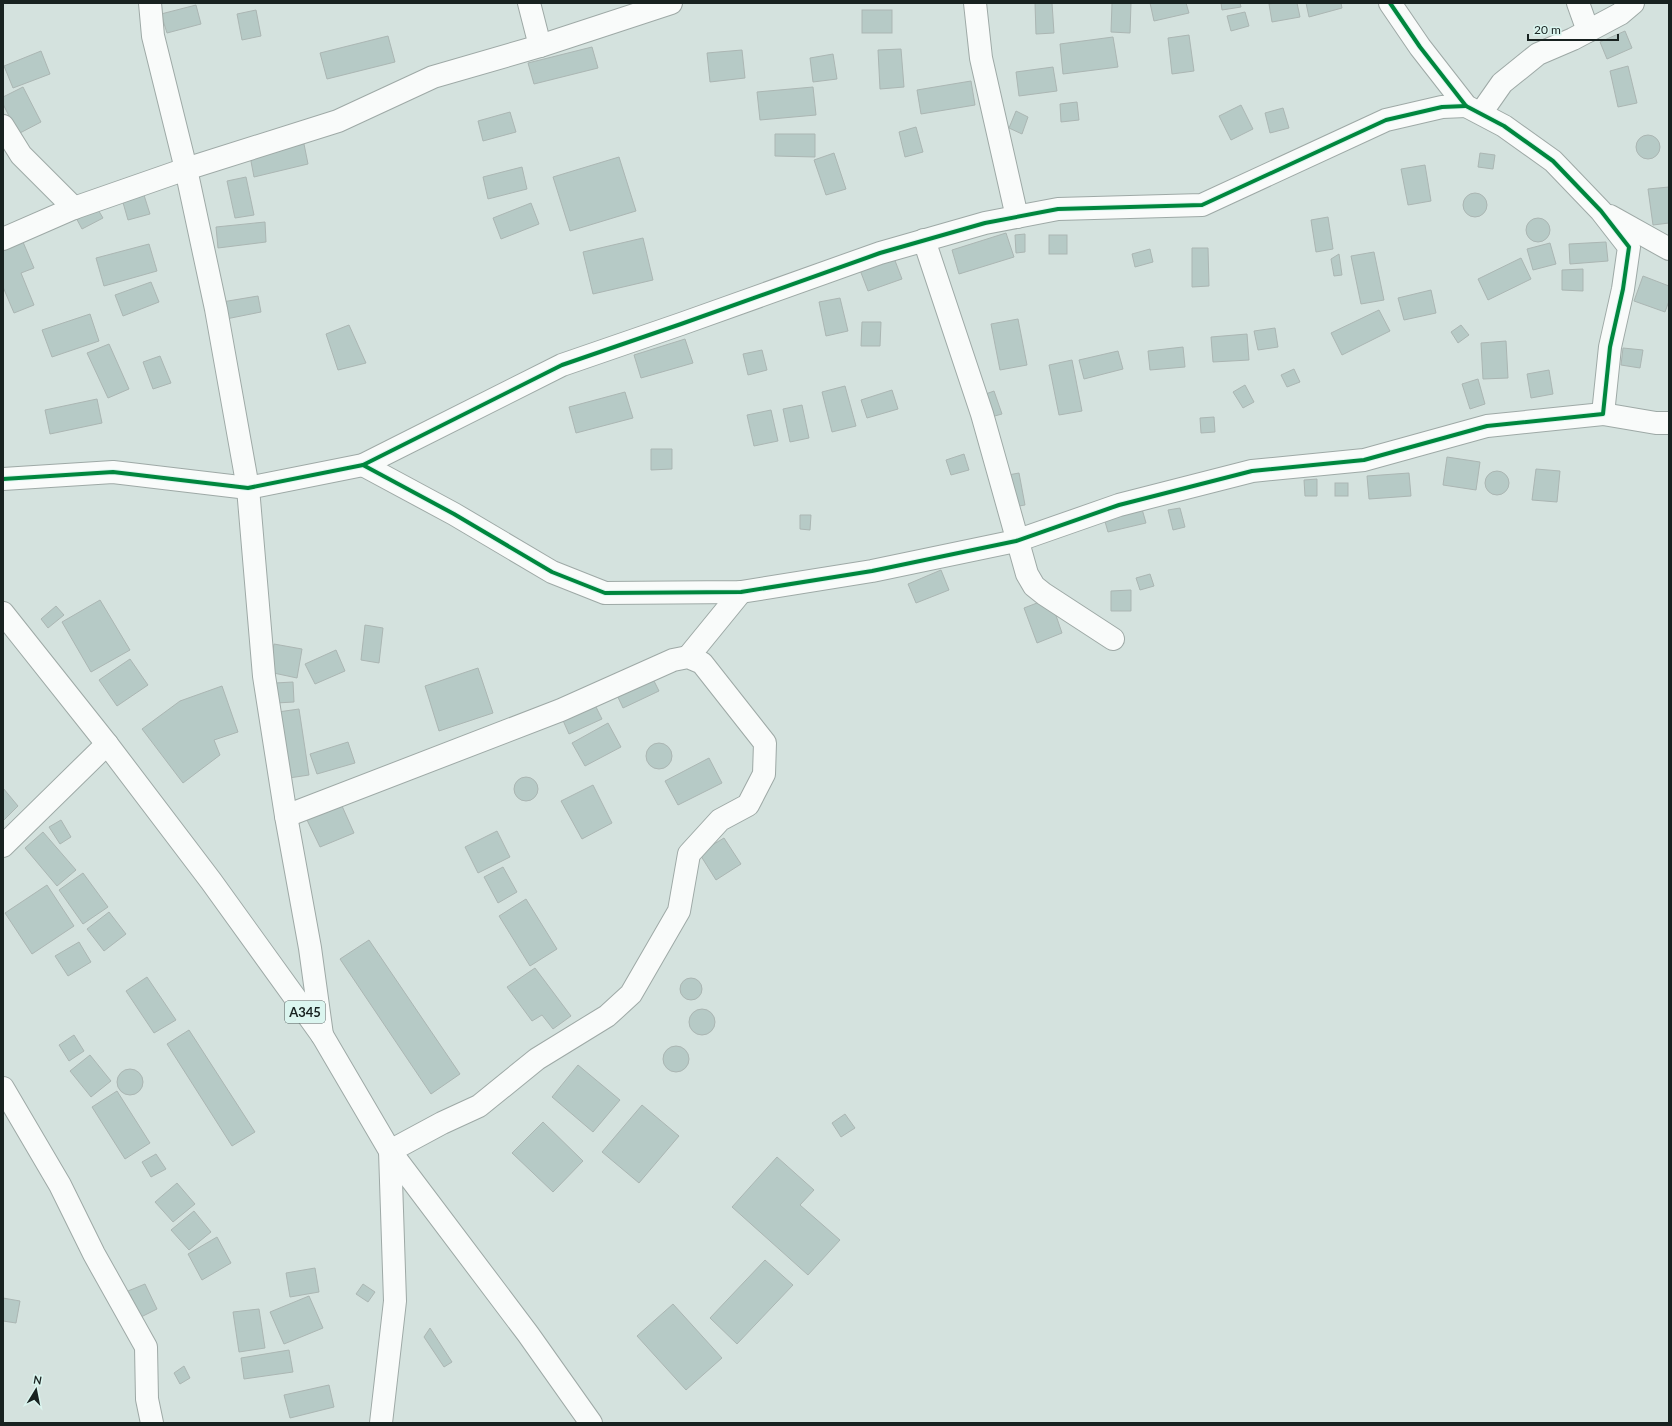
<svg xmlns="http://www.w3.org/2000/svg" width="1672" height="1426" viewBox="0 0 1672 1426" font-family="Lato,sans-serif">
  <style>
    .building { fill: #b6cac6; stroke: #abb6b3 }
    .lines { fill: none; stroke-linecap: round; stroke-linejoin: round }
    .minor-casing { stroke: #9ea9a6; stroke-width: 24 }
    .highway-casing { stroke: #9ea9a6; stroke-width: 24 }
    .minor { stroke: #f9fbfa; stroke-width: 22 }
    .highway { stroke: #f9fbfa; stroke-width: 22 }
    .cycleway-casing { stroke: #dbf5ef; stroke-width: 6 }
    .cycleway { stroke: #00873e; stroke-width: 4 }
    .labels { text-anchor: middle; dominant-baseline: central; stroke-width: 3; stroke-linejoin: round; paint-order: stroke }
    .shield { fill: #dbf5ef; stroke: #52615e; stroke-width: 1 }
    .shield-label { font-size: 13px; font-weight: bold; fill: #182220 }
  </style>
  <rect width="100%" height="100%" fill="#d4e2de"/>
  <g class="building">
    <polygon points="1035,3 1052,3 1054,33 1036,34"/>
    <polygon points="1112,3 1131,3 1130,33 1111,32"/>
    <polygon points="1150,3 1186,3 1189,13 1154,21"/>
    <polygon points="1221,3 1240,3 1241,7 1222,10"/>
    <polygon points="1275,3 1297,3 1300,17 1272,22 1269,4"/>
    <polygon points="1306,3 1341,3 1342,8 1309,17"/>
    <polygon points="196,5 201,24 167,33 161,14"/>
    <polygon points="256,10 261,36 242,40 237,14"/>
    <rect x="862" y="10" width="30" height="23"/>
    <polygon points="1245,12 1249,26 1231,31 1227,16"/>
    <polygon points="1625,31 1632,48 1607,59 1600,42"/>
    <polygon points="1189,35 1194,71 1172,74 1168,38"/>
    <polygon points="388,36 395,62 327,79 320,53"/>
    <polygon points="1113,37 1118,67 1063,74 1060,44"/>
    <polygon points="592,47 598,68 534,84 528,63"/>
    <polygon points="901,49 904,87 880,89 878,50"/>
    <polygon points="742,50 745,78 710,82 707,53"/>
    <polygon points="41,51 50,74 13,88 4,66"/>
    <polygon points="833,54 837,79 813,82 810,58"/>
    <polygon points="1628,66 1637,103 1618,107 1610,71"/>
    <polygon points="1053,67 1057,91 1019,96 1016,72"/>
    <polygon points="971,81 975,105 921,114 917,90"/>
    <polygon points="23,87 41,122 18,134 3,104 3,97"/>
    <polygon points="813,87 816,115 760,120 757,92"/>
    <polygon points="1077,102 1079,120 1061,122 1060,104"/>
    <polygon points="1241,105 1253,129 1231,140 1219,116"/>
    <polygon points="1283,108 1289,128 1270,133 1265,113"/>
    <polygon points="1016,111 1028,117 1022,134 1009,128"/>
    <polygon points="510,112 516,132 483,141 478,121"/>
    <polygon points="916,127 923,152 905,157 899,132"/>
    <polygon points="775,134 815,134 815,157 775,156"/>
    <circle cx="1648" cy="147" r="12"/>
    <polygon points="304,144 308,164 254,177 250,156"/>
    <polygon points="834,153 846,189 826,195 814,160"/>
    <polygon points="1480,153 1495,155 1493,169 1478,167"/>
    <polygon points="619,157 636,211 570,231 553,177"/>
    <polygon points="1425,165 1431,201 1408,205 1401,169"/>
    <polygon points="522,167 527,189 488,199 483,177"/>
    <polygon points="246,177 254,215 235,218 227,181"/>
    <polygon points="1669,187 1669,223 1653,225 1648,189"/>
    <polygon points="143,192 150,214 128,220 122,199"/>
    <circle cx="1475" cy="205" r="12"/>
    <polygon points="94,203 103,218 82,229 74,214"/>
    <polygon points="531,203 539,224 501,239 493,218"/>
    <polygon points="1328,217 1333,249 1316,252 1311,220"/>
    <circle cx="1538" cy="230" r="12"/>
    <polygon points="265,222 266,242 218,248 216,227"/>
    <polygon points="1006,233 1014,257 959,274 952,250"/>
    <polygon points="1025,234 1025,252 1016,253 1015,235"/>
    <rect x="1049" y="235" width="18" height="19"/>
    <polygon points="643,238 653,280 593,294 583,252"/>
    <polygon points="23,242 34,268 21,273 34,305 14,313 3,287 3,250"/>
    <polygon points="1606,242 1608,261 1570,264 1569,244"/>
    <polygon points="1550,243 1556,264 1533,270 1527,249"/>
    <polygon points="149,244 157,271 104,286 96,258"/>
    <polygon points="1192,248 1208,248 1209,286 1192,287"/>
    <polygon points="1150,249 1153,262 1135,267 1132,254"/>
    <polygon points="1374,252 1384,300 1361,304 1351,256"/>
    <polygon points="1339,254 1342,275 1334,276 1331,259"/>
    <polygon points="894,258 902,279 868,291 860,270"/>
    <polygon points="1521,258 1531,279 1488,300 1478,279"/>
    <polygon points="1583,269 1583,291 1562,290 1562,270"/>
    <polygon points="1643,276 1669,286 1669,301 1665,312 1634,301"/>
    <polygon points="151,282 159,302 123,316 115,295"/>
    <polygon points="1431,290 1436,313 1404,320 1398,298"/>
    <polygon points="258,296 261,312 226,319 222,302"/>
    <polygon points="840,298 848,331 826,336 819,302"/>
    <polygon points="1379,310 1390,331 1342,355 1331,333"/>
    <polygon points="90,314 99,341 52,357 42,330"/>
    <polygon points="1018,319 1027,365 1000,370 991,324"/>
    <polygon points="862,322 881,322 880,346 861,346"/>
    <polygon points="349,325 366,363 338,370 326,334"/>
    <polygon points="1461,325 1469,335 1458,343 1451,332"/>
    <polygon points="1275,328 1278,347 1258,350 1254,331"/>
    <polygon points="1247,334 1249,360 1213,362 1211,337"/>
    <polygon points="685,339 693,363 641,378 634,355"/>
    <polygon points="1506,341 1508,378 1483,379 1481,343"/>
    <polygon points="109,344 129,389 108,398 87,353"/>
    <polygon points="1183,347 1185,367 1150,370 1148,351"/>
    <polygon points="1623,348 1643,350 1640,368 1621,365"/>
    <polygon points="762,350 767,370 748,375 743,354"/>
    <polygon points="1118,351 1123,369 1084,379 1079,360"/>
    <polygon points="160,356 171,383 153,389 143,362"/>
    <polygon points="1072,360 1082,411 1059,415 1049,365"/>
    <polygon points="1294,369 1300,382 1287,387 1281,375"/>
    <polygon points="1549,370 1553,394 1531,398 1527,374"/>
    <polygon points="1478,379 1485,404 1470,409 1462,384"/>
    <polygon points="1245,385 1254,402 1243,408 1233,392"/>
    <polygon points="845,386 856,426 832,432 822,392"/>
    <polygon points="892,390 898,409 867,418 861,400"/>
    <polygon points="994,391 1002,414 991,417 983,395"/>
    <polygon points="625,392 633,418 576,433 569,407"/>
    <polygon points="97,399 102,423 50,434 45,410"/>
    <polygon points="802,405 809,438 790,442 783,409"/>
    <polygon points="771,410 778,441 754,446 747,415"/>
    <polygon points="1214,417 1215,432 1201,433 1200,418"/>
    <polygon points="651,449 672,449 672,469 651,470"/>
    <polygon points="964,454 969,470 951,475 946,460"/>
    <polygon points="1447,457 1480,462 1476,490 1443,485"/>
    <polygon points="1536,469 1560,471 1557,502 1532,500"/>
    <circle cx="1497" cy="483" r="12"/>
    <polygon points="1019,473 1025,505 1013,507 1008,475"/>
    <polygon points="1409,473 1411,496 1369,499 1367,476"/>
    <polygon points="1317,479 1317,496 1305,496 1304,480"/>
    <rect x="1335" y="483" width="13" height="13"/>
    <polygon points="1180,508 1185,527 1173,530 1168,510"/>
    <polygon points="1142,509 1146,523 1108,532 1104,518"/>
    <polygon points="800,515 811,515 810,530 800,529"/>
    <polygon points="941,570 949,590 916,603 908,584"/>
    <polygon points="1150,574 1154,586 1140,590 1136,578"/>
    <polygon points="1131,590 1131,611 1111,611 1111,591"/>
    <polygon points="1050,598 1062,633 1037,643 1024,608"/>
    <polygon points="100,600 130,650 91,672 62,622"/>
    <polygon points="56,606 64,615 48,628 41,619"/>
    <polygon points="365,625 383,628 379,663 361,660"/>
    <polygon points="274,644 302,649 297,678 269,672"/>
    <polygon points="336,650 345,671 315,684 305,664"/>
    <polygon points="130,659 148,685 117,706 99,680"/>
    <polygon points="478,668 493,713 439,731 425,686"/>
    <polygon points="652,677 659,691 623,708 616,693"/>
    <polygon points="293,682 294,702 276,703 275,683"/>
    <polygon points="222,686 238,732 214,740 220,755 183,783 142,729 180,701"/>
    <polygon points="593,701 602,719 569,734 561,716"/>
    <polygon points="299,709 309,775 289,778 278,712"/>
    <polygon points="608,723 621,747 585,766 572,743"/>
    <polygon points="348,742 355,763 317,774 310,754"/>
    <circle cx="659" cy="756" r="13"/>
    <polygon points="709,758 722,783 678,805 665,781"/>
    <circle cx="526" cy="789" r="12"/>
    <polygon points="593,785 612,823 582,839 561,801"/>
    <polygon points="3,788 18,806 3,821"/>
    <polygon points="342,806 354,833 320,847 307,820"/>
    <polygon points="61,820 71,837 60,844 49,827"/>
    <polygon points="497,831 510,857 478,873 465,847"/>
    <polygon points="43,832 76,870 57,886 25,848"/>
    <polygon points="724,838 741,864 716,880 699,853"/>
    <polygon points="503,867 517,892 498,903 484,877"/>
    <polygon points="83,873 108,907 83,924 59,890"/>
    <polygon points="47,885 74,926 32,954 5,913"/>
    <polygon points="526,899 557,949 530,966 499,916"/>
    <polygon points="109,912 126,934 104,951 87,929"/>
    <polygon points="369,940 460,1074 431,1094 340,959"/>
    <polygon points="79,942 91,962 68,976 55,956"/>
    <polygon points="535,968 571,1016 553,1029 542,1015 532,1021 507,987"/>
    <polygon points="147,977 176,1020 154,1033 126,991"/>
    <circle cx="691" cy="989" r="11"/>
    <circle cx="702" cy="1022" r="13"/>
    <polygon points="189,1030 255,1132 232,1146 167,1044"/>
    <polygon points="74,1035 84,1051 69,1061 59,1045"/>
    <circle cx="676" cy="1059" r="13"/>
    <polygon points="90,1055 111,1081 91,1097 70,1071"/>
    <polygon points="578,1065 620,1100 593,1132 552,1097"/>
    <circle cx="130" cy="1082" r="13"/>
    <polygon points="117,1091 150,1143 125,1159 92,1107"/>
    <polygon points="642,1105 679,1136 639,1183 602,1152"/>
    <polygon points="845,1114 855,1128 841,1137 832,1123"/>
    <polygon points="543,1122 583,1161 553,1192 512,1153"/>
    <polygon points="156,1154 166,1169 151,1177 142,1162"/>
    <polygon points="777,1157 814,1190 800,1205 840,1240 808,1275 732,1207"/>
    <polygon points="177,1183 195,1204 173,1222 155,1202"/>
    <polygon points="194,1211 211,1232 189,1250 171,1230"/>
    <polygon points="217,1237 231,1263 202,1280 188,1254"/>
    <polygon points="765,1260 793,1285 737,1344 710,1318"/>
    <polygon points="315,1268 319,1292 290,1297 286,1273"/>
    <polygon points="145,1284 157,1309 141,1317 128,1291"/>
    <polygon points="363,1284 375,1292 368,1302 356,1294"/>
    <polygon points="309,1296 323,1328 284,1344 270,1312"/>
    <polygon points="3,1298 20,1301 16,1323 3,1321"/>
    <polygon points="673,1304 722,1358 686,1390 637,1336"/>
    <polygon points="259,1309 265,1348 239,1352 233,1312"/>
    <polygon points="430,1328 452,1362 444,1367 424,1337"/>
    <polygon points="289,1350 293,1372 244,1379 241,1358"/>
    <polygon points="184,1366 190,1378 180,1384 174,1373"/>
    <polygon points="329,1385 334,1407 290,1418 284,1395"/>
  </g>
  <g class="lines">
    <defs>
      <g id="minor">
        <polyline points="150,3 153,36 186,169 216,309 248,488 264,676 286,816 310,948 322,1035"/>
        <polyline points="529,3 540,46"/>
        <polyline points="975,3 981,58 1017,217"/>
        <polyline points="1578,3 1588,31"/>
        <polyline points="1481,113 1502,83 1538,54 1573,39 1620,14 1633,3"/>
        <polyline points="3,126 21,155 74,208"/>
        <polyline points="1610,216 1669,249"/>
        <polyline points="3,239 74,208 186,169 338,121 433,77 540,46 671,3"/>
        <polyline points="924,240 982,414 1027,574 1034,586 1044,594 1113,639"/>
        <polyline points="1603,414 1656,423 1669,423"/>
        <polyline points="363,465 454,514 552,572 605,593 741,592 872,571 1016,541 1119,505 1252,471 1364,460 1487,426 1603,414 1610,347 1623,289 1629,247 1601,211 1553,161 1504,126 1466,106 1420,47 1390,3"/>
        <polyline points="3,479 113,472 248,488 363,465 562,365 681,324 880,253 985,223 1058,209 1202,205 1386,120 1442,107 1466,106"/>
        <polyline points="688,657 741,592"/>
        <polyline points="286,816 561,710 673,660 688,657 702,663 765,743 764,774 748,805 720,820 689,854 679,911 631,994 607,1016 537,1059 479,1106 442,1123 390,1151 395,1301 381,1423"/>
        <polyline points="3,846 107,744"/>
        <polyline points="3,1088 60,1185 94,1254 146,1347 147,1399 152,1423"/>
      </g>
      <polyline id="highway" points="3,613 107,744 211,881 322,1035 390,1151 528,1334 591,1423"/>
    </defs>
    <use href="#minor" class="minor-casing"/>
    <use href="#highway" class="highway-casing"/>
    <use href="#minor" class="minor"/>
    <use href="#highway" class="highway"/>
    <defs>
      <g id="cycleway">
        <polyline points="363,465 454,514 552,572 605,593 741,592 872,571 1016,541 1119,505 1252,471 1364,460 1487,426 1603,414 1610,347 1623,289 1629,247 1601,211 1553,161 1504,126 1466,106 1420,47 1390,3"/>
        <polyline points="3,479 113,472 248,488 363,465 562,365 681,324 880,253 985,223 1058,209 1202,205 1386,120 1442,107 1466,106"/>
      </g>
    </defs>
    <use href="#cycleway" class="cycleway-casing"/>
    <use href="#cycleway" class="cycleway"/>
  </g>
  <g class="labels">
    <rect class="shield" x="285" y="1001" width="40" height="22" rx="3"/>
    <g class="shield-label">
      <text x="305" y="1012">A345</text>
    </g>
  </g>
  <rect width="1672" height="1426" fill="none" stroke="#182220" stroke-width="8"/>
  <g transform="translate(36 1390) rotate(10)" stroke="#dbf5ef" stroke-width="3" paint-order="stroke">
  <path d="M0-3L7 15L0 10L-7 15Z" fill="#182220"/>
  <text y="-6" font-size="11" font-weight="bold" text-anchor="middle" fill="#182220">N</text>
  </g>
  <path d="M1528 34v6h90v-6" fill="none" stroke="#182220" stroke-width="2"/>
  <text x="1534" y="34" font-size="12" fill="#182220" stroke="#dbf5ef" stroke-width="3" paint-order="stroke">20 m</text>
</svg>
